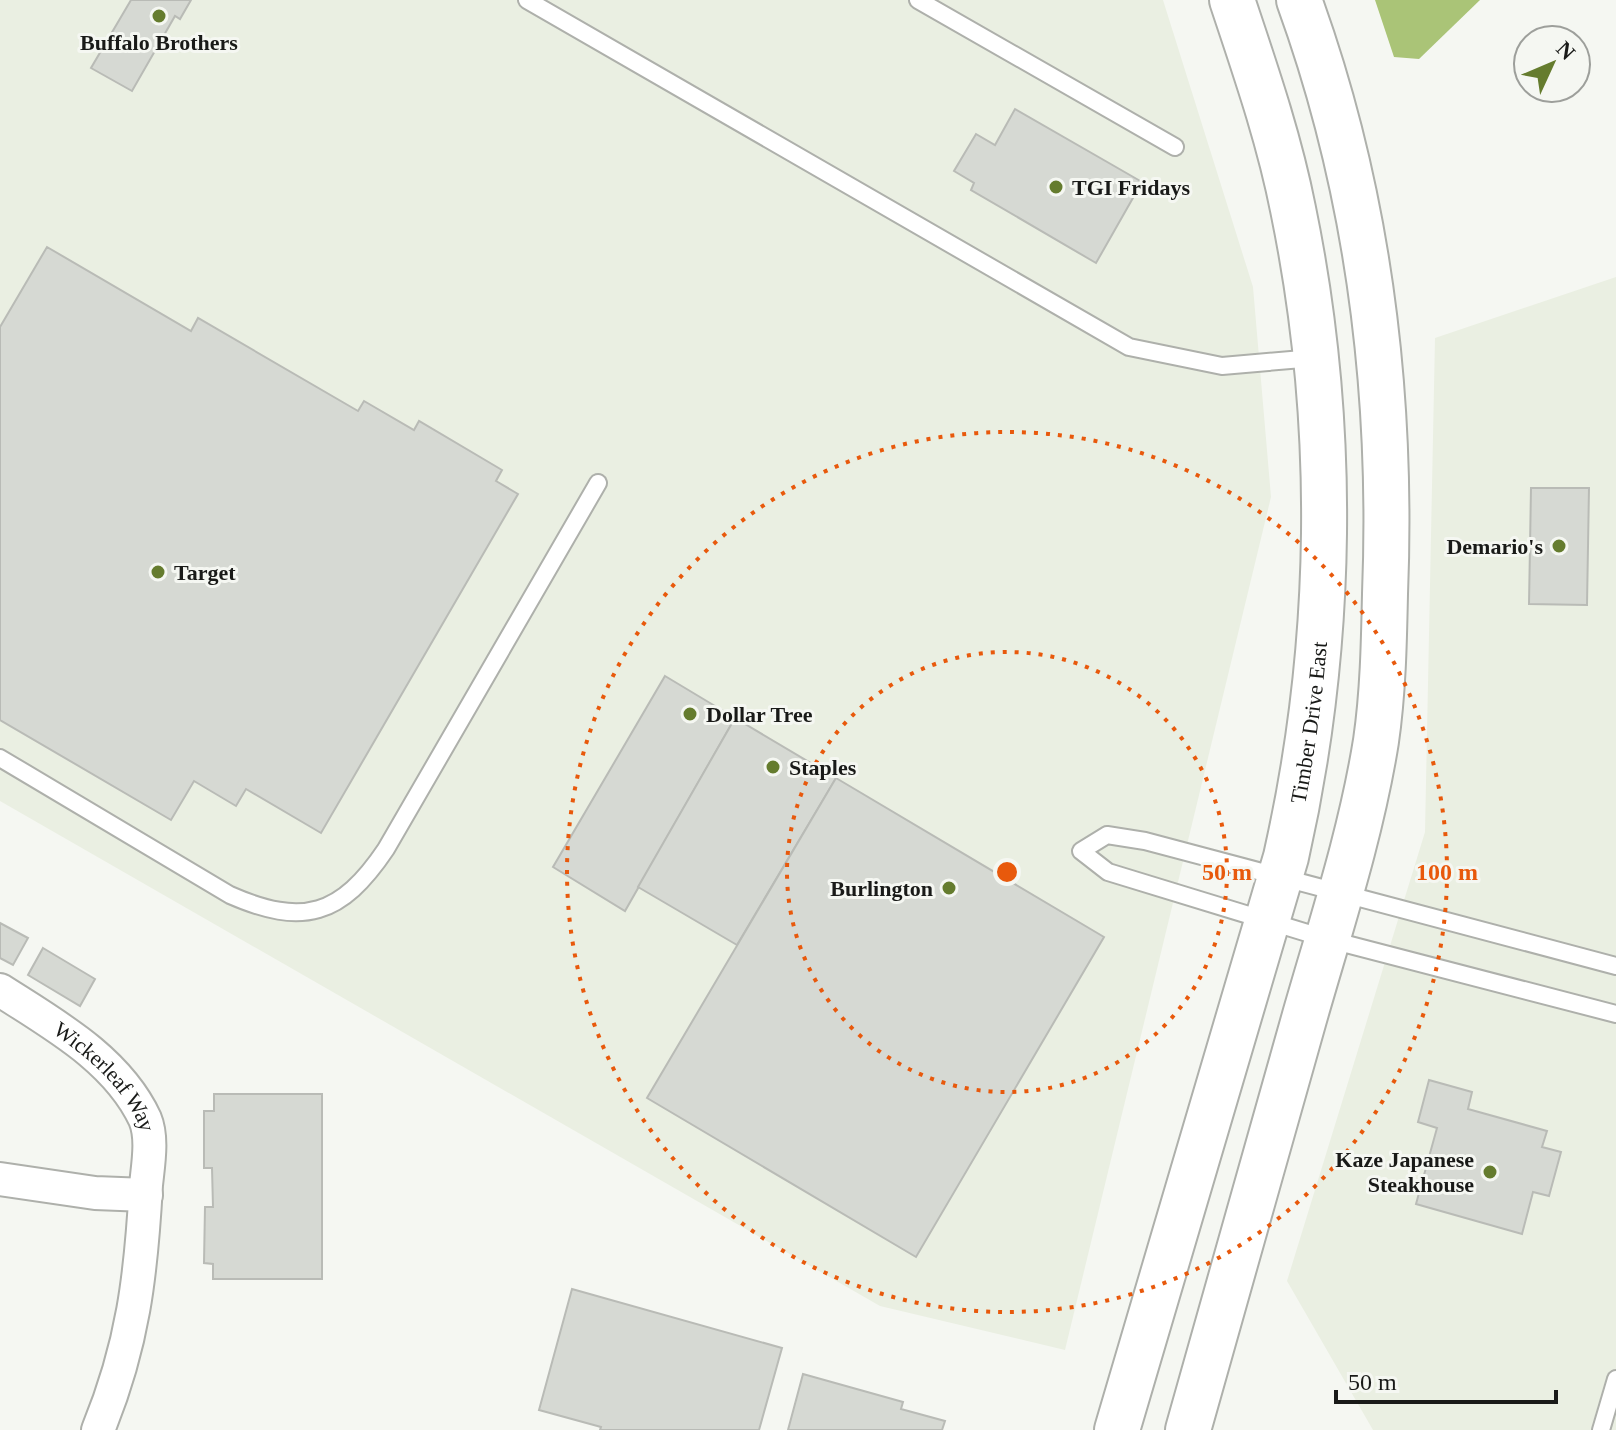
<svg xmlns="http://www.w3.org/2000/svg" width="1616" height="1430" viewBox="0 0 1616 1430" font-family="Georgia,serif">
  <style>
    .built { fill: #eaefe2 }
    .water { fill: #aac477 }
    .building { fill: #d6d9d3; stroke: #b9bbb6; stroke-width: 2 }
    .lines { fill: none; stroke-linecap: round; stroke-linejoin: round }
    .lane-casing { stroke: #aeb0ab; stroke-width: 20 }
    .street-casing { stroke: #aeb0ab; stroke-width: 36 }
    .secondary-casing { stroke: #aeb0ab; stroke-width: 48 }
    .lane { stroke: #fff; stroke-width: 16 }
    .street { stroke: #fff; stroke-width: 32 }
    .secondary { stroke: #fff; stroke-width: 44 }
    .ring { fill: none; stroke: #e8590c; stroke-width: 4; stroke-dasharray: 4 8 }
    .poi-dot { fill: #657c2e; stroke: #f5f7f2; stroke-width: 3 }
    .labels { text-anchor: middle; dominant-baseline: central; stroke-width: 6; stroke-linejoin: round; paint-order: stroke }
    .poi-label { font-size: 22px; font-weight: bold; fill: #191a18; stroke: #f5f7f2; text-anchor: start }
    .street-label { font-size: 22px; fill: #191a18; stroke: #f5f7f2 }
    .centre { fill: #e8590c; stroke: #f5f7f2; stroke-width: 4 }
    .ring-label { font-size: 24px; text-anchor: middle; font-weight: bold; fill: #e8590c; stroke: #f5f7f2; stroke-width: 6; stroke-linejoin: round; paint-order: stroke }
  </style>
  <rect width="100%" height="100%" fill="#f5f7f2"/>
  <g class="built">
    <polygon points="0,0 1163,0 1253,287 1271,497 1065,1350 880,1306 0,801"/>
    <polygon points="1616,277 1616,1430 1373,1430 1287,1281 1425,832 1435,338"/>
  </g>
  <polygon class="water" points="1375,0 1480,0 1419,59 1394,57"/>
  <g class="building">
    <polygon points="131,0 191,0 180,19 175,16 132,91 91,68"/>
    <polygon points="1015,109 1142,182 1096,263 971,190 974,183 954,171 976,134 995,145"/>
    <polygon points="47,247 191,331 198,318 358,411 364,401 414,430 419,421 502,470 496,481 518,494 321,833 246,789 236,806 194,781 171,820 0,720 0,327"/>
    <polygon points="1531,488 1589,488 1587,605 1529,604"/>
    <polygon points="665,676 735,718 625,911 553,867"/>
    <polygon points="735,718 836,778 737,945 638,887"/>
    <polygon points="836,778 1104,937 916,1257 647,1098"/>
    <polygon points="0,923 28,938 13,965 0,958"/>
    <polygon points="43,948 95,979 80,1006 28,975"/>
    <polygon points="1429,1080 1472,1092 1468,1109 1547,1131 1542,1147 1561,1152 1549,1196 1533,1192 1522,1234 1416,1204 1437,1128 1418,1122"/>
    <polygon points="214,1094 322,1094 322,1279 213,1279 213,1264 204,1263 205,1207 213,1207 212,1168 204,1168 204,1111 214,1111"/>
    <polygon points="572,1289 782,1348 759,1430 600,1430 601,1427 539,1410"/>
    <polygon points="803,1374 903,1402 901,1409 945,1421 942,1430 788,1430"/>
  </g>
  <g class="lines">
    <defs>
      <g id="lane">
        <polyline points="527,0 1129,347 1222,366 1314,358"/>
        <polyline points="918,0 1175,147"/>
        <path d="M 0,758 L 230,895 C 303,927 341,916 386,849 L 598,483"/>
        <polyline points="1616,966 1145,841 1107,835 1081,851 1108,872 1327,939 1616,1014"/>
        <polyline points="1601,1430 1616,1379"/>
      </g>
      <g id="street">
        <path id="s1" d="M 0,990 C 53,1024 117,1059 145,1119 C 153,1138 148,1165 146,1185 C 141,1276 133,1345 98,1430"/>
        <polyline points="0,1179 95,1193 146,1195"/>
      </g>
      <g id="secondary">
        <path id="s2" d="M 1117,1430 L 1286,857 C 1334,645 1337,422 1293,209 C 1279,138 1255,69 1232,0"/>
        <path d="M 1188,1430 C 1227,1293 1265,1156 1304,1019 C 1330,928 1361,835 1376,741 C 1383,693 1384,642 1385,594 C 1393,392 1368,190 1299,0"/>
      </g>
    </defs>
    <use href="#lane" class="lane-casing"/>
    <use href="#street" class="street-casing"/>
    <use href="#secondary" class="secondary-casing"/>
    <use href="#lane" class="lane"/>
    <use href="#street" class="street"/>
    <use href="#secondary" class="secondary"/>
  </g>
  <g class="ring">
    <circle cx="1007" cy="872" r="220"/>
    <circle cx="1007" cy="872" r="440"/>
  </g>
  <g class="poi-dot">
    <circle cx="159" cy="16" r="8"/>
    <circle cx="1056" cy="187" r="8"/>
    <circle cx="1559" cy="546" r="8"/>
    <circle cx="158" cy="572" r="8"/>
    <circle cx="690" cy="714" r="8"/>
    <circle cx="773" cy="767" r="8"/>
    <circle cx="949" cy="888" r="8"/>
    <circle cx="1490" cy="1172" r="8"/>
  </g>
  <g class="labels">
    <g class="poi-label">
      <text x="159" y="42" text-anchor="middle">Buffalo Brothers</text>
      <text x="1072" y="187">TGI Fridays</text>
      <text x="1543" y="546" text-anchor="end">Demario's</text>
      <text x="174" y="572">Target</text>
      <text x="706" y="714">Dollar Tree</text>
      <text x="789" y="767">Staples</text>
      <text x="933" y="888" text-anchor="end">Burlington</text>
      <text x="1474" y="1159" text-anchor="end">Kaze Japanese<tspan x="1474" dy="25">Steakhouse</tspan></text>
    </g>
    <g class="street-label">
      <text stroke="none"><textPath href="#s2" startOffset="734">Timber Drive East</textPath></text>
      <text stroke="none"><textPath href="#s1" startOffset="138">Wickerleaf Way</textPath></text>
    </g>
  </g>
  <circle cx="1007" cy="872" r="12" class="centre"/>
  <g class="ring-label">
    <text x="1227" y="880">50 m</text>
    <text x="1447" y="880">100 m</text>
  </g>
  <g transform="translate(1552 64) rotate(46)"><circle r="38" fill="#f5f7f2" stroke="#9d9f9b" stroke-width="2"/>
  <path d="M0-6L14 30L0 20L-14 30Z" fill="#657c2e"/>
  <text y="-12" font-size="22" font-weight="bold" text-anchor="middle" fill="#191a18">N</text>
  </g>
  <path d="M1336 1390v12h220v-12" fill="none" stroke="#191a18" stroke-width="4"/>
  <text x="1348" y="1390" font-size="24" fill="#191a18" stroke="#f5f7f2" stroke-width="6" paint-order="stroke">50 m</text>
</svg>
